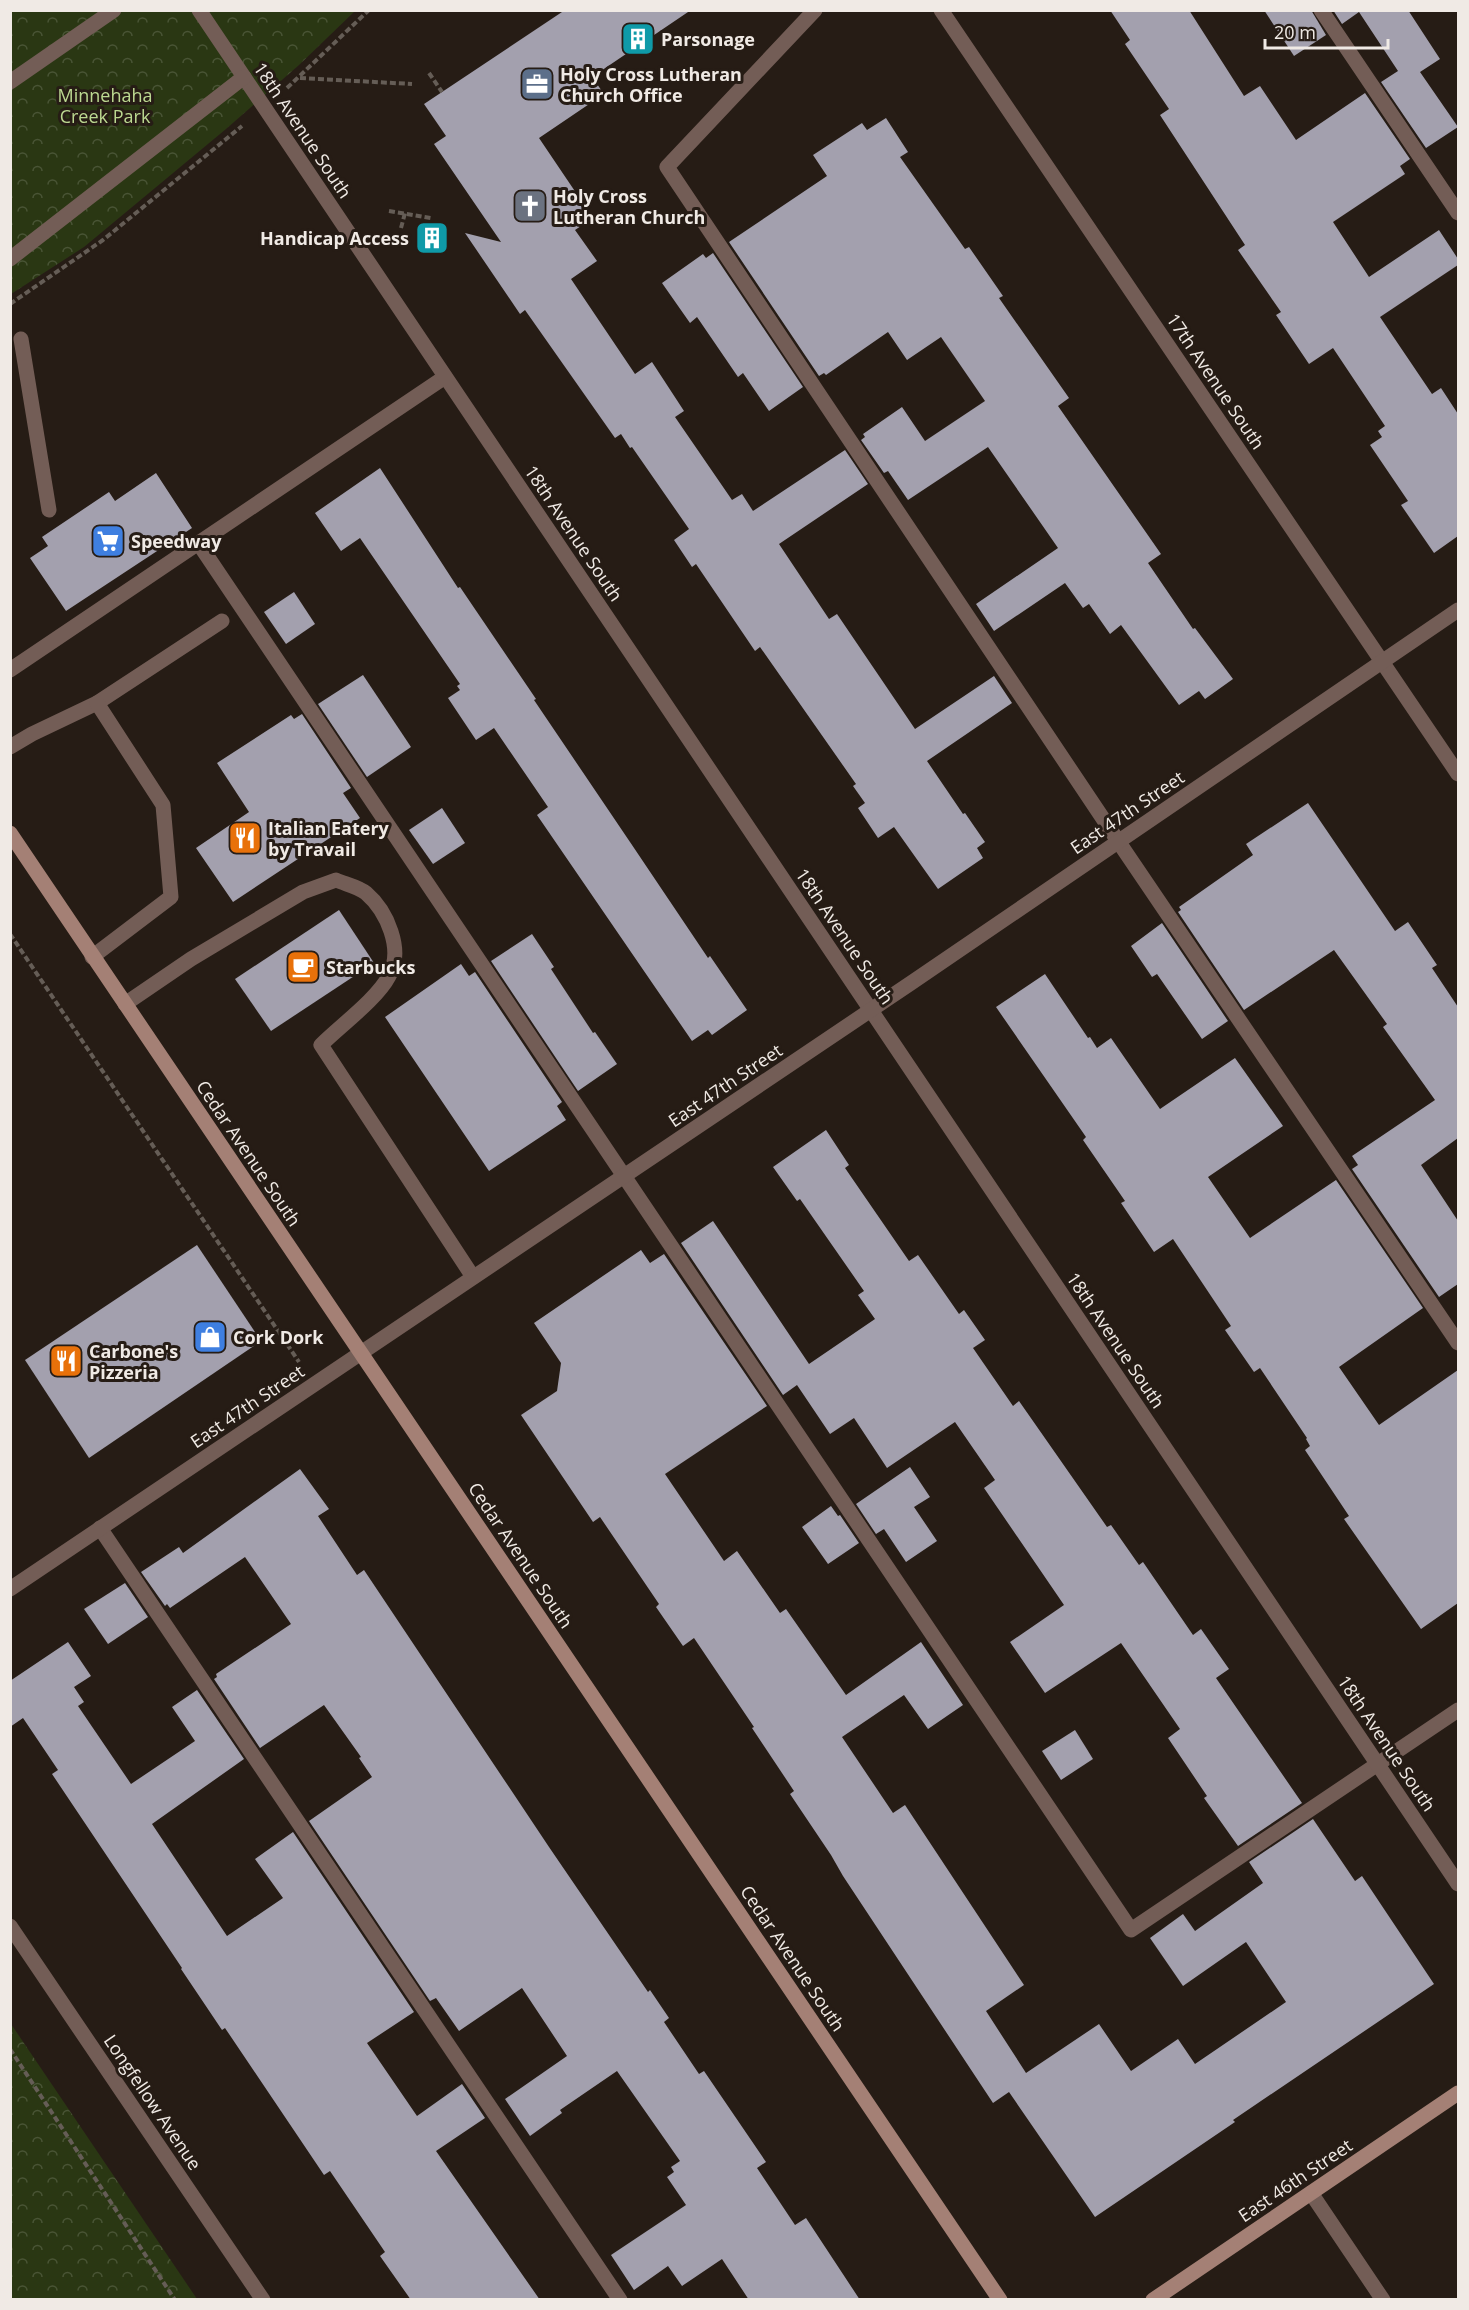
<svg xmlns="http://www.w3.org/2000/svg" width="1469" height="2310" viewBox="0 0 1469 2310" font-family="'Open Sans',sans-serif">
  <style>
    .park { fill: url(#park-crowns) }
    .building { fill: #a3a0ae }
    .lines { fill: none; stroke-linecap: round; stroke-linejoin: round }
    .path { stroke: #655d56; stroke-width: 4; stroke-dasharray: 6 3; stroke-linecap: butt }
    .service { stroke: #735d56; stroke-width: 15 }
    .minor { stroke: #735d56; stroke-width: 15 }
    .tertiary { stroke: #735d56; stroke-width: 15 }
    .secondary { stroke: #a48075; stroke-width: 15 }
    .labels { text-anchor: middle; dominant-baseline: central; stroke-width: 6; stroke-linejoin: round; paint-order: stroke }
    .poi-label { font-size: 18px; font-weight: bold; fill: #f0eae5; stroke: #261c15; text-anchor: start }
    .park-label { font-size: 18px; fill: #bcd991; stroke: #261c15 }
    .street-label { font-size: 18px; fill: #f0eae5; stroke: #261c15 }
  </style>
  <defs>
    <pattern id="park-crowns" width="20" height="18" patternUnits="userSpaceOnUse" patternTransform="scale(1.5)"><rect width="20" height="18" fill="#2a3713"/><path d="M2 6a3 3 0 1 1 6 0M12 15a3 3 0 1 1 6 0" fill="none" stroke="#495435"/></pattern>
  </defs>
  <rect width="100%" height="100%" fill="#261c15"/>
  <g class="park">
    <polygon points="11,11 355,11 299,65 226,129 84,247 11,294"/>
    <polygon points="10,2024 11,2024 197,2299 11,2299"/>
  </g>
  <g class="building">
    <polygon points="565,10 691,10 592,77 604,94 539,138 593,218 575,230 597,261 571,279 635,374 652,362 684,411 675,417 732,500 742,494 753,511 845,450 868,484 779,544 829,619 837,614 915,729 994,676 1012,703 927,761 963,814 965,813 985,842 977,848 983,858 938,889 894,827 878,838 858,808 865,803 853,786 856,784 760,647 755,651 696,564 692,567 674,540 689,529 632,447 630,448 621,434 615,438 525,310 520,314 465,233 501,242 434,144 446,136 424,104"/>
    <polygon points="1110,10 1189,10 1244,96 1260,86 1296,140 1365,93 1410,159 1400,166 1405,174 1333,222 1369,277 1439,230 1458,259 1458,265 1380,317 1432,394 1441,388 1458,414 1458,536 1434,553 1401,505 1408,501 1370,445 1382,437 1378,431 1385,426 1333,348 1309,364 1276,315 1281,312 1238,250 1245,245 1160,115 1169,109 1125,44 1130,40"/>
    <polygon points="1264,10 1311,10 1326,35 1294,56"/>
    <polygon points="1333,10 1408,10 1440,59 1420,72 1458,127 1426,148 1381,82 1398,71 1359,12 1342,24"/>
    <polygon points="886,118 908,152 900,157 965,249 969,247 1003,296 999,298 1069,398 1058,406 1161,554 1148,563 1193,629 1195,628 1233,679 1205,699 1199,691 1179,705 1121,625 1110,634 1089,604 1083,608 1065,583 994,631 976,604 1058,548 988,447 908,500 888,471 884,473 861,440 865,437 863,434 902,407 925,441 985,401 941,337 907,360 888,332 826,375 824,373 819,376 729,242 827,176 813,155 862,123 867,130"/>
    <polygon points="713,253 803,387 769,411 743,373 738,377 697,317 690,323 662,283 703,254 706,258"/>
    <polygon points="380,468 458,588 460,587 536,699 534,700 630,842 708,958 710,956 747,1010 712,1035 708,1030 692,1041 537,815 548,807 494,728 476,740 448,698 460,690 457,686 460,684 360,538 341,551 315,513"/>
    <polygon points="156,473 192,528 66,611 30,558 48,546 42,537 109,492 115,501"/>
    <polygon points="294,592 315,624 286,644 264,612"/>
    <polygon points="363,675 411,747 367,777 318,704"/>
    <polygon points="302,714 351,788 343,793 360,818 233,902 196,848 249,812 217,763 291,715 294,719"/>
    <polygon points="1308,803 1395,931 1408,922 1437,965 1432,968 1458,1007 1458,1138 1421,1165 1458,1221 1458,1284 1439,1297 1352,1169 1358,1165 1352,1156 1435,1100 1383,1027 1387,1024 1334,950 1244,1010 1178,912 1181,910 1179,907 1253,855 1246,844"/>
    <polygon points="442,808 465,843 433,864 409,830"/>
    <polygon points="339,910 374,963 271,1031 235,979"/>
    <polygon points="1162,923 1228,1021 1202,1039 1157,974 1152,977 1131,946"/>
    <polygon points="532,934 554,967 551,969 593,1033 595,1032 617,1064 578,1091 491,961"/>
    <polygon points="461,964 469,976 475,972 562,1102 557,1106 566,1120 489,1171 385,1017"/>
    <polygon points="1045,974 1088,1038 1090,1037 1097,1048 1111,1038 1160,1109 1235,1058 1283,1126 1208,1177 1250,1238 1336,1180 1423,1308 1339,1367 1379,1425 1458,1370 1458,1603 1421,1629 1344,1519 1349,1516 1305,1450 1310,1446 1306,1439 1307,1438 1260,1368 1254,1372 1225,1330 1231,1326 1173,1239 1154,1252 1121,1203 1125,1201 1083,1140 1086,1137 996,1007"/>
    <polygon points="826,1130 849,1165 845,1168 909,1261 918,1255 959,1314 964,1310 985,1340 973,1348 1013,1406 1019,1401 1107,1527 1111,1525 1139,1565 1143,1562 1193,1635 1201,1629 1229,1669 1216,1678 1302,1803 1238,1846 1204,1798 1207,1796 1168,1738 1180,1729 1121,1643 1045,1693 1010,1642 1064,1605 984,1488 995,1480 955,1422 887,1468 854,1418 830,1434 797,1385 783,1395 681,1243 713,1221 809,1364 875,1319 858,1295 864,1291 800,1199 797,1201 773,1167"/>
    <polygon points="197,1245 261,1341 89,1458 25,1360"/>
    <polygon points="641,1250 650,1263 664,1254 767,1406 665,1474 724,1561 737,1551 780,1613 786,1609 846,1695 921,1642 963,1705 928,1729 904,1695 842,1737 893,1813 905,1805 1024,1985 986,2011 1026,2073 1099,2024 1131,2071 1178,2039 1195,2064 1286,2002 1246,1942 1183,1986 1150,1938 1183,1914 1195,1931 1263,1883 1249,1862 1313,1819 1355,1881 1362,1876 1434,1984 1233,2120 1235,2122 1095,2217 1009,2092 993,2103 843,1876 831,1855 790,1794 794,1791 752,1728 754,1727 694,1638 683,1646 656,1607 659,1604 600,1517 593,1522 521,1415 557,1391 561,1363 534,1323"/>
    <polygon points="910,1467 930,1497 914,1507 937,1541 906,1562 884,1529 876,1534 856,1504"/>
    <polygon points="300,1469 329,1509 318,1516 357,1575 364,1570 549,1847 648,1992 650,1990 669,2018 664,2022 699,2074 704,2071 766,2162 757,2168 795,2225 806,2218 860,2300 749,2300 722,2259 682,2286 668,2266 634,2290 611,2255 686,2205 667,2177 674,2172 671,2167 680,2161 617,2071 560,2110 562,2113 530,2136 505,2099 567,2056 522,1988 459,2031 436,1998 430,2001 309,1821 372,1777 359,1758 361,1757 324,1705 260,1748 214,1679 217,1677 216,1674 291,1624 245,1557 170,1608 167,1604 165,1606 141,1572 179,1547 183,1553"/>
    <polygon points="831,1506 838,1516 840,1515 859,1543 828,1564 802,1527"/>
    <polygon points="125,1583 148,1617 108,1644 84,1609"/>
    <polygon points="68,1642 91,1676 74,1687 84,1702 78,1706 131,1784 195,1741 172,1707 197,1690 244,1759 152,1824 227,1936 283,1898 255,1859 293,1832 414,2012 367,2043 417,2116 462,2084 485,2118 436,2151 540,2300 411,2300 380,2256 385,2252 330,2171 324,2175 225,2028 222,2030 181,1969 182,1968 52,1774 58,1770 23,1718 10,1727 10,1681"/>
    <polygon points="1075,1730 1093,1759 1061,1780 1042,1751"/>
  </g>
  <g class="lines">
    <g class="path">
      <polyline points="429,73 442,92"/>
      <polyline points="300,78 412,84"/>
      <polyline points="287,88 369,10"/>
      <polyline points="389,211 431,218"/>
      <polyline points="401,228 405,213"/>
      <polyline points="10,304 103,240 242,126"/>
      <polyline points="10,934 299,1362"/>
      <polyline points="10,2049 175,2300"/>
    </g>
    <g class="service">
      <polyline points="815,10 667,167 1118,841 1458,1343"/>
      <polyline points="1321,10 1458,213"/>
      <polyline points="21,339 49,510"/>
      <polyline points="199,544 1131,1930 1458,1710"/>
      <polyline points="10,670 445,377"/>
      <polyline points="10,747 32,734 97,703 222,621"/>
      <polyline points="92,957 171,897 163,805 97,703"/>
      <path d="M 125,1004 L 191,959 L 303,892 L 336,880 C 345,884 359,887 366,893 C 387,911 404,950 389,976 C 377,999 340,1026 321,1045 L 473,1277"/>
      <polyline points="100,1528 620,2300"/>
      <polyline points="1311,2193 1383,2300"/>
    </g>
    <g class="minor">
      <polyline points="199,10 1458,1884"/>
      <polyline points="941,10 1458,774"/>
      <polyline points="10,259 244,77"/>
      <polyline points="10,1589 911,983 1458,610"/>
      <polyline points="10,1926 263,2300"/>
    </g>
    <polyline class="tertiary" points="10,82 114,10"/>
    <g class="secondary">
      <polyline points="10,833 1000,2300"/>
      <polyline points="1153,2300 1458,2093"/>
    </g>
  </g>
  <defs>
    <symbol id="building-square" viewBox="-11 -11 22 22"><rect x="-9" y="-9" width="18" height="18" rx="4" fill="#0f9aa8" stroke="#261c15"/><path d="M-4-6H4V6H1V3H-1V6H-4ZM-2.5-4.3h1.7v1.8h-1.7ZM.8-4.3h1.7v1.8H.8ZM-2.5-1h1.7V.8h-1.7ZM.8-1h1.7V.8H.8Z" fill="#fff"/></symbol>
    <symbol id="office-square" viewBox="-11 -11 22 22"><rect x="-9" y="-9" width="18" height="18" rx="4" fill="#5c6f8a" stroke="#261c15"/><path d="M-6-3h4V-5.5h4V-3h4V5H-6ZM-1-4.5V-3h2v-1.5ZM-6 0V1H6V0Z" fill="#fff"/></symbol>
    <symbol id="church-square" viewBox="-11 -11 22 22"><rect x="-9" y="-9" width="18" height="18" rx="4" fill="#6b7280" stroke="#261c15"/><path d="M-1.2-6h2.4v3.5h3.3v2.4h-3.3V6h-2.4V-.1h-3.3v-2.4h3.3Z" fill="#fff"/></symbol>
    <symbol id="supermarket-square" viewBox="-11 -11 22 22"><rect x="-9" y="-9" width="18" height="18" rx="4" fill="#3f7fe0" stroke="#261c15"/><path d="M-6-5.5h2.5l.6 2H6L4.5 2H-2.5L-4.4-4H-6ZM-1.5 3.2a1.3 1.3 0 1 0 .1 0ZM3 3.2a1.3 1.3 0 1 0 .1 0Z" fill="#fff"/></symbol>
    <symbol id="restaurant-square" viewBox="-11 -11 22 22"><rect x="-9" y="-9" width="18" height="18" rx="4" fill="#e8710a" stroke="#261c15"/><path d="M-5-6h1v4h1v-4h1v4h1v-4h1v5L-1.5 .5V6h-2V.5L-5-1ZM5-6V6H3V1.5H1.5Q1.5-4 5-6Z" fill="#fff"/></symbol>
    <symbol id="cafe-square" viewBox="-11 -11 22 22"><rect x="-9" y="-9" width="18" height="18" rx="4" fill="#e8710a" stroke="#261c15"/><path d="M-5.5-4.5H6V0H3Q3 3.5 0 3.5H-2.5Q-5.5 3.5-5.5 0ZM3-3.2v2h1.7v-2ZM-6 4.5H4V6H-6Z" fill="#fff"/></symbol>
    <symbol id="shop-square" viewBox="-11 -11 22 22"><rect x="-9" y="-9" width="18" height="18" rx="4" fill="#3f7fe0" stroke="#261c15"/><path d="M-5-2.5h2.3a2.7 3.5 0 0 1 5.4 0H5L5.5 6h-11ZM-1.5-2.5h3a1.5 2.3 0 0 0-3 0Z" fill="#fff"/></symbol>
  </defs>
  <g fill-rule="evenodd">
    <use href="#building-square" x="619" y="20" width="38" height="38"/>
    <use href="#office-square" x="518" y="65" width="38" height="38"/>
    <use href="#church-square" x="511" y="187" width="38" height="38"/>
    <use href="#building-square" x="413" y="219" width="38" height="38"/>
    <use href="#supermarket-square" x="89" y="522" width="38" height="38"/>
    <use href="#restaurant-square" x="226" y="819" width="38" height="38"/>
    <use href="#cafe-square" x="284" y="948" width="38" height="38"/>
    <use href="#shop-square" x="191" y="1318" width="38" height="38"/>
    <use href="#restaurant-square" x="47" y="1342" width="38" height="38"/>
  </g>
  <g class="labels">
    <g class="poi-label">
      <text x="661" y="39">Parsonage</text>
      <text x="560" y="74">Holy Cross Lutheran<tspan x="560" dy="21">Church Office</tspan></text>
      <text x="553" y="196">Holy Cross<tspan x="553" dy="21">Lutheran Church</tspan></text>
      <text x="409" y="238" text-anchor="end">Handicap Access</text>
      <text x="131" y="541">Speedway</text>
      <text x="268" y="828">Italian Eatery<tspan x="268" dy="21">by Travail</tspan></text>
      <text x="326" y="967">Starbucks</text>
      <text x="233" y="1337">Cork Dork</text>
      <text x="89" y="1351">Carbone's<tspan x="89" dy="21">Pizzeria</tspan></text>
    </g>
    <g class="park-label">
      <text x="105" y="95">Minnehaha<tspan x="105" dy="21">Creek Park</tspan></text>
    </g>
    <g class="street-label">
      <text transform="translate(303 130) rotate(56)">18th Avenue South</text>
      <text transform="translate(1216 381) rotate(56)">17th Avenue South</text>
      <text transform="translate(574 533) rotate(56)">18th Avenue South</text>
      <text transform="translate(1127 812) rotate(-34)">East 47th Street</text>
      <text transform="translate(845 936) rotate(56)">18th Avenue South</text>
      <text transform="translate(725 1085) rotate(-34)">East 47th Street</text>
      <text transform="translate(249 1153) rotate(56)">Cedar Avenue South</text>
      <text transform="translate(1116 1340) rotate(56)">18th Avenue South</text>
      <text transform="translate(247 1406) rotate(-34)">East 47th Street</text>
      <text transform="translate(521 1555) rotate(56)">Cedar Avenue South</text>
      <text transform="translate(1387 1743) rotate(56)">18th Avenue South</text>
      <text transform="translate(793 1958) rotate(56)">Cedar Avenue South</text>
      <text transform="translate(153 2102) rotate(56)">Longfellow Avenue</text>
      <text transform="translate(1295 2180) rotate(-34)">East 46th Street</text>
    </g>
  </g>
  <rect width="1469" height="2310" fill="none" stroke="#f0eae5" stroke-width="24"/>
  <path d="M1265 39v9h123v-9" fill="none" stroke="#f0eae5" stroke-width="3"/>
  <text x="1274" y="39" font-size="18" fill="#f0eae5" stroke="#261c15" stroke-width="4.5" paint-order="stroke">20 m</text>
</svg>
